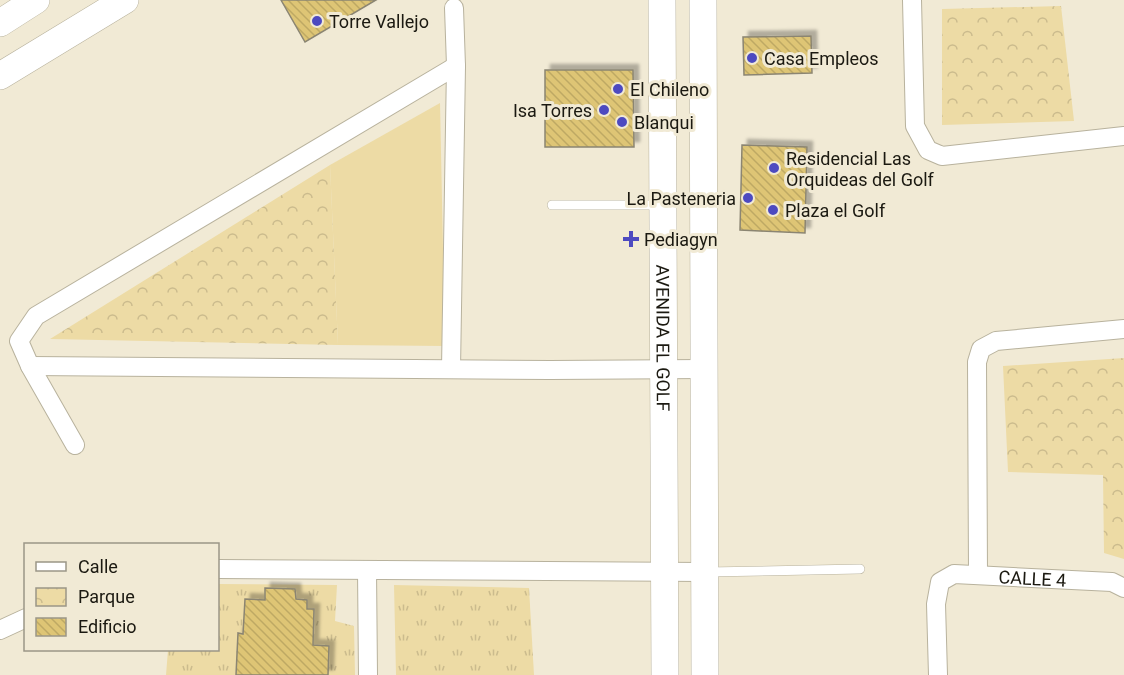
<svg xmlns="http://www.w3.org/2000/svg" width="1124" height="675" viewBox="0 0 1124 675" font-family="Roboto,sans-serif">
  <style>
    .grass { fill: url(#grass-tufts) }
    .park { fill: url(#park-crowns) }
    .garden { fill: #eddba5 }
    .building { fill: url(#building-back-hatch); stroke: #8b8572; stroke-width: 1.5; filter: url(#shadow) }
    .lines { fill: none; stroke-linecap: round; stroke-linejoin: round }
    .service-casing { stroke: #b8b29d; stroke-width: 10 }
    .minor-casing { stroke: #b8b29d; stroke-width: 20 }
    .secondary-casing { stroke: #b8b29d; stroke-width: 28 }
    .service { stroke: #fff; stroke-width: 9 }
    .minor { stroke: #fff; stroke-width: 18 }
    .secondary { stroke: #fff; stroke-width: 27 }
    .poi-dot { fill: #4d4ac0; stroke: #f1ead5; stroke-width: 2 }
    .labels { text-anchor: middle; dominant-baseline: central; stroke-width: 6; stroke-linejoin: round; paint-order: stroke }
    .poi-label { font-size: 18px; fill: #1b1911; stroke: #f1ead5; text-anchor: start }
    .street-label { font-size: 18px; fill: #1b1911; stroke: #f1ead5 }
  </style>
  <defs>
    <pattern id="grass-tufts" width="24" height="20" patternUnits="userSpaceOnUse" patternTransform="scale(1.5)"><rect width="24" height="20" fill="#eddba5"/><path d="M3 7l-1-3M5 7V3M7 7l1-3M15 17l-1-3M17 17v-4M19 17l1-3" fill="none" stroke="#cbbb8d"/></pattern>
    <pattern id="park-crowns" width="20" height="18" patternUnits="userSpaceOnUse" patternTransform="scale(1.5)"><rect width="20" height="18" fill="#eddba5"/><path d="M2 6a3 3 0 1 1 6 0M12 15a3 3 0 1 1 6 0" fill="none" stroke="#cbbb8d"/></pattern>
    <pattern id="building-back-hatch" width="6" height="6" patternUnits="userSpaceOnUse" patternTransform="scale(1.5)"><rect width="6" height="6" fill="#dec575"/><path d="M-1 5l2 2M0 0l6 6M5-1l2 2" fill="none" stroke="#bea964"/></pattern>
    <filter id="shadow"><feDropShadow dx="5.5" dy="-5.5" stdDeviation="1.5" flood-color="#0004"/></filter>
  </defs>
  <rect width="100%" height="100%" fill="#f1ead5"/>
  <g class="grass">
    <polygon points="218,584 337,585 335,621 354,626 355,675 166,675 168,650 218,650"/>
    <polygon points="394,585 529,588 534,675 396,675"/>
  </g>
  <g class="park">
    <polygon points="1061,6 1074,121 942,125 942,9"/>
    <polygon points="330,165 338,345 50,339"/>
    <polygon points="1124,358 1124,559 1104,553 1103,475 1008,472 1003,366"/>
  </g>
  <polygon class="garden" points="440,103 445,346 338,345 330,165"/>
  <g class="building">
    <polygon points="281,0 376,0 305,42"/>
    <polygon points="811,36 812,73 744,75 743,37"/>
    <polygon points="545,70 633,70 634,147 545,147"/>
    <polygon points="742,145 807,147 805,233 740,230"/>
    <polygon points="265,588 295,589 296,599 307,600 307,609 314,609 313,645 329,646 328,675 236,675 238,633 243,634 245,599 265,600"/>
  </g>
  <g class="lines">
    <defs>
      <g id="service">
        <polyline points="552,205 659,205"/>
        <polyline points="707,572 860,569"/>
      </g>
      <g id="minor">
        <polyline points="912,0 915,126 928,150 942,156 1124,136"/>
        <polyline points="30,366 550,370 704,369"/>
        <polyline points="451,369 456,66 454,8"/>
        <polyline points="75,445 30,366 19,341 36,316 456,66"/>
        <polyline points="218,569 705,572"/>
        <polyline points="367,570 368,675"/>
        <polyline points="978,574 977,362 981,349 996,341 1124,329"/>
        <polyline points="0,630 26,618"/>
        <path id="s1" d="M 938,675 L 936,604 L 940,582 L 954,574 L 1112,582 L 1124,588"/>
      </g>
      <g id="secondary">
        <path id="s2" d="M 662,0 L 665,675"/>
        <polyline points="703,0 705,675"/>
        <polyline points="0,23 36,0"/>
        <polyline points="0,76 125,0"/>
      </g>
    </defs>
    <use href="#service" class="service-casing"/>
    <use href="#minor" class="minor-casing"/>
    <use href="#secondary" class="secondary-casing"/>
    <use href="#service" class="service"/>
    <use href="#minor" class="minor"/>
    <use href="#secondary" class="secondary"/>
  </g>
  <g class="poi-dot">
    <circle cx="317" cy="21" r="6"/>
    <circle cx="752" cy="58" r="6"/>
    <circle cx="618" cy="89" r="6"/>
    <circle cx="604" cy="110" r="6"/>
    <circle cx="622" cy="122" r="6"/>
    <circle cx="774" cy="168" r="6"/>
    <circle cx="748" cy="198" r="6"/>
    <circle cx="773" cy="210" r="6"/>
    <path d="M628 230h6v6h6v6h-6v6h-6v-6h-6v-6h6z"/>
  </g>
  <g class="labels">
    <g class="poi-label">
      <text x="329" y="21">Torre Vallejo</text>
      <text x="764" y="58">Casa Empleos</text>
      <text x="630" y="89">El Chileno</text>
      <text x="592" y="110" text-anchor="end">Isa Torres</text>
      <text x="634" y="122">Blanqui</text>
      <text x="786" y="158">Residencial Las<tspan x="786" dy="21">Orquideas del Golf</tspan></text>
      <text x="736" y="198" text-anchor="end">La Pasteneria</text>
      <text x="785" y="210">Plaza el Golf</text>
      <text x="644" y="239">Pediagyn</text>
    </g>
    <g class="street-label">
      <text stroke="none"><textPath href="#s2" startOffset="338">AVENIDA EL GOLF</textPath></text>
      <text stroke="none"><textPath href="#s1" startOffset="188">CALLE 4</textPath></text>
    </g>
  </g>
  <rect x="24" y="543" width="195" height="108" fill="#f1ead5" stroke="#9b9687" stroke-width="1.5"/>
  <rect x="36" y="562" width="30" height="9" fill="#ffffff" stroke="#9b9687" stroke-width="1.5"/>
  <text x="78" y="573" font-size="18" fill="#1b1911">Calle</text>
  <rect x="36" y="588" width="30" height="18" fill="url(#park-crowns)" stroke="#9b9687" stroke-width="1.5"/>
  <text x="78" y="603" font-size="18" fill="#1b1911">Parque</text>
  <rect x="36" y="618" width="30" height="18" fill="url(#building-back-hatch)" stroke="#9b9687" stroke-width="1.5"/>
  <text x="78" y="633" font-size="18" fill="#1b1911">Edificio</text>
</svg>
